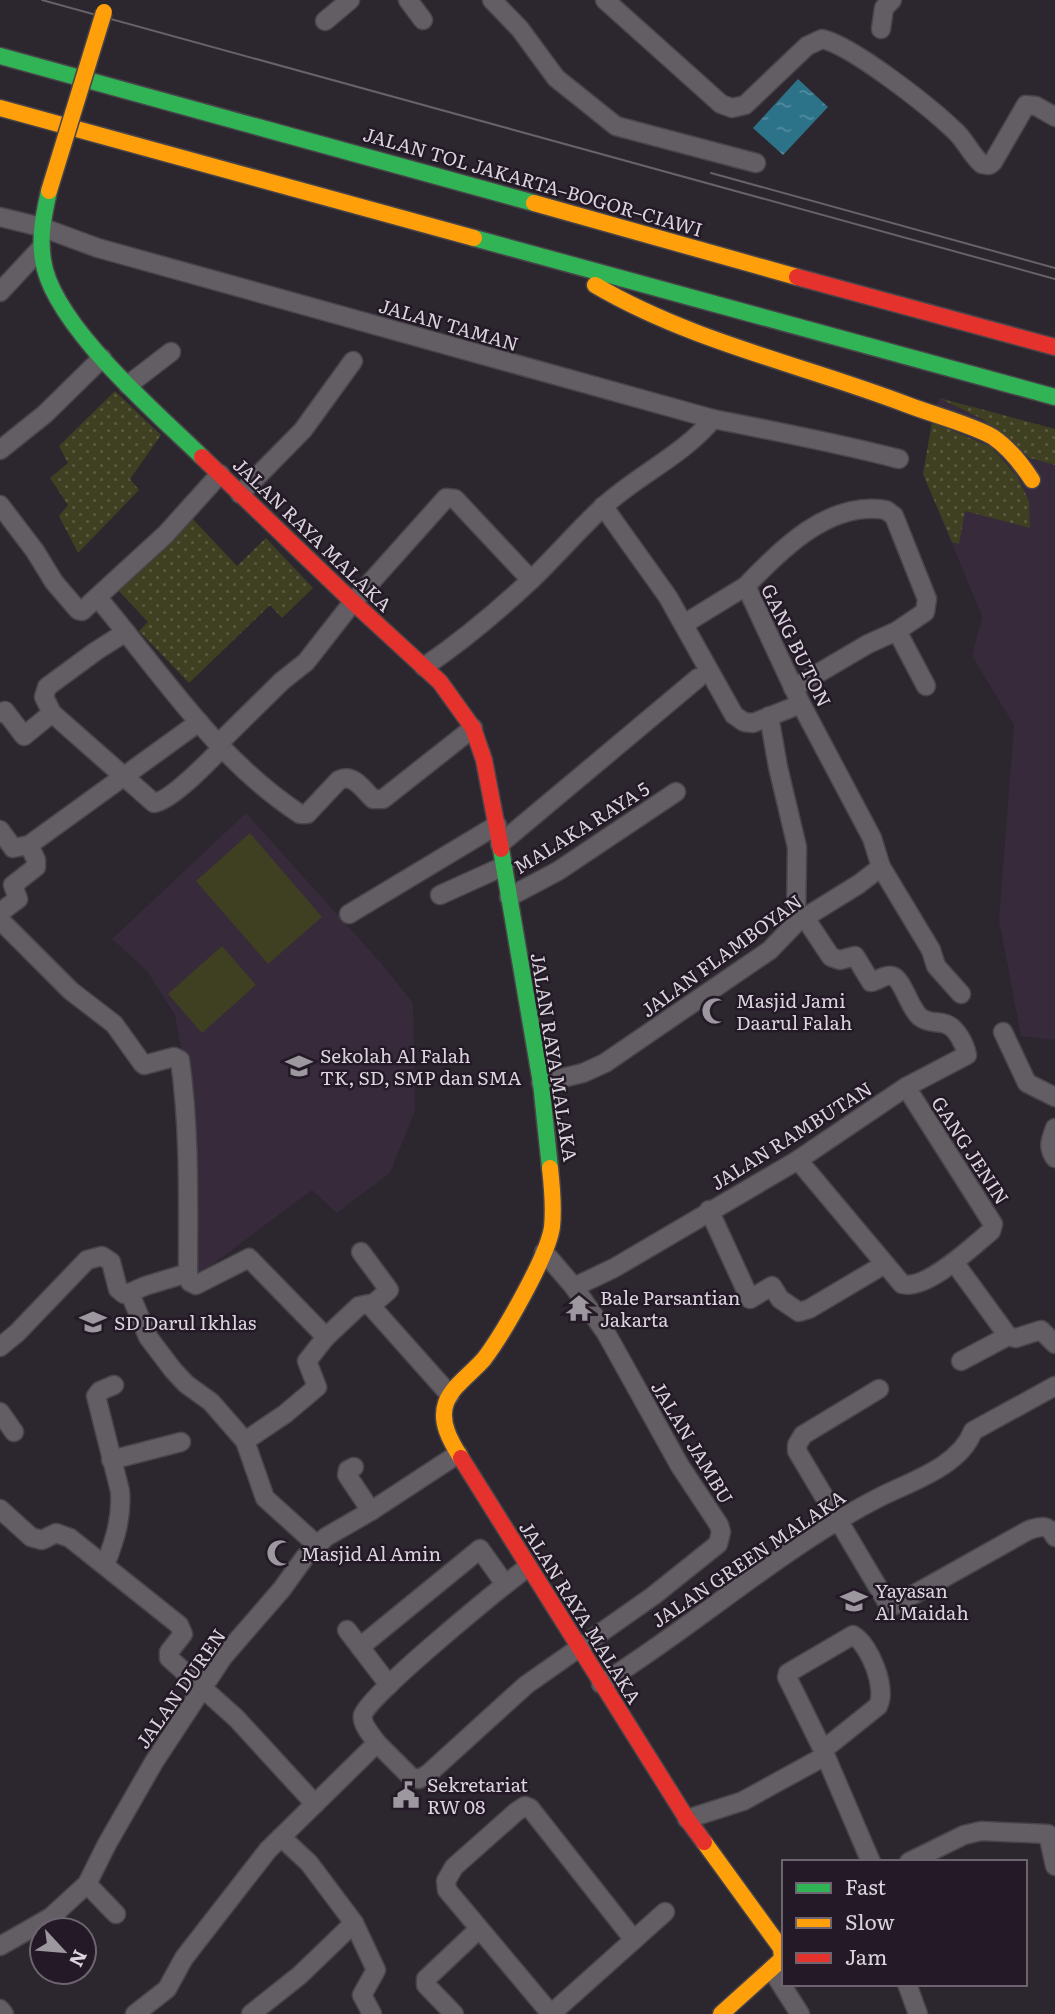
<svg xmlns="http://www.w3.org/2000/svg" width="1055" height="2014" viewBox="0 0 1055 2014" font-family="Literata,serif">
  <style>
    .built { fill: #362a3b }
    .grass { fill: url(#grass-dots) }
    .pitch { fill: #3f3f21 }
    .water { fill: url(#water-ripples) }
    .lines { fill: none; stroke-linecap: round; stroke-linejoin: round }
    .street-casing { stroke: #48444a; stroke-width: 21 }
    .fast-casing { stroke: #48444a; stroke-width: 19 }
    .slow-casing { stroke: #48444a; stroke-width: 19 }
    .jam-casing { stroke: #48444a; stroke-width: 19 }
    .street { stroke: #625e64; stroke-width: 18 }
    .fast { stroke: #30b455; stroke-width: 16 }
    .slow { stroke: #ff9f0a; stroke-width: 16 }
    .jam { stroke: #e5322d; stroke-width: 16 }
    .tram { stroke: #666267; stroke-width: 2 }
    .slow-bridge-casing { stroke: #48444a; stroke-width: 19; stroke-linecap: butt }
    .slow-bridge { stroke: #ff9f0a; stroke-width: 16 }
    .labels { text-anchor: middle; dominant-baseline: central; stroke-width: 5; stroke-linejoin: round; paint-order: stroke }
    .street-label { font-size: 19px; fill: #dad4dd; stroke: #241a27 }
    .poi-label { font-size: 19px; fill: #dad4dd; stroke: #241a27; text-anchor: start }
  </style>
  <defs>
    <pattern id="grass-dots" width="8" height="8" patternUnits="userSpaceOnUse" patternTransform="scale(1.75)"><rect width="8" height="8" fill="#3f3f21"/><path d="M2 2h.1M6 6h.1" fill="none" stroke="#5a5a41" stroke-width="1.8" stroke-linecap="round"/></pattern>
    <pattern id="water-ripples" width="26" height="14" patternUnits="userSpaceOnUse" patternTransform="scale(1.75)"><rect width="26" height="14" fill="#2c7389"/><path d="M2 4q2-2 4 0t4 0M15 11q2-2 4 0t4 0" fill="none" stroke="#548c9f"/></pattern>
  </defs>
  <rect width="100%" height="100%" fill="#2c272e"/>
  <g class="built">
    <polygon points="939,398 1055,429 1055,1040 1021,1036 999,920 1014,725 972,656 982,616 923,474 932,422"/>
    <polygon points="246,813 381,963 413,1003 415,1111 390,1173 337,1213 312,1190 197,1276 189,1093 175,1015 147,971 112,939"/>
  </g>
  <g class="grass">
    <polygon points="115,391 161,435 130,479 139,490 78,553 59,516 68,505 50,478 68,463 59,446"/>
    <polygon points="939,398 1055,429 1055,465 1030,458 982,419"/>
    <polygon points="932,422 991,447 1017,476 1029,501 1030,528 965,511 959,544 952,542 923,474"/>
    <polygon points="190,516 237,566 266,538 313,588 282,618 270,605 189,683 139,631 148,622 116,588"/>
  </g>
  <g class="pitch">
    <polygon points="250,833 322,917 268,964 196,881"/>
    <polygon points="222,946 256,985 202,1033 168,994"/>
  </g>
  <polygon class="water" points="798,79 828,107 783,155 753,128"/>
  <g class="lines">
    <defs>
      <g id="street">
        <polyline points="408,0 423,20"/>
        <polyline points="492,0 520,29 556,78 616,126 756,163"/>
        <path d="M 605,0 L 721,104 L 732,108 L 745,105 L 807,46 L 822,39 C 853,46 930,107 955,131 C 966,141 971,155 982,164 L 989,165 L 993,162 L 1026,105 L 1036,106 L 1055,117"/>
        <polyline points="325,21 350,0"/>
        <polyline points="881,29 884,8 892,0"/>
        <path d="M 0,217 L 41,227 L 98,248 L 713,419 C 775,431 837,443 899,459"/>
        <polyline points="0,292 41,248"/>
        <polyline points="128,385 171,352"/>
        <polyline points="0,450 45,414 102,358"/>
        <polyline points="240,494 303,430 353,361"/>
        <polyline points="0,505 35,551 54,582 78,610 82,611 166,534 220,474"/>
        <polyline points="603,506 668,597 734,715 744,722 753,723 801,704"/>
        <path d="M 746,586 C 781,549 830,500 886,510 L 894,516 L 927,599 L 925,612 L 897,631 L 868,644 L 793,688"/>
        <path d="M 98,598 C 162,674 216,759 300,814 L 307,814 L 339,780 C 353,773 363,789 373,799 L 383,799 L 473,728"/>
        <polyline points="684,624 746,586 801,704 872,838 881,867 931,950 936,966 961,994"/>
        <polyline points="897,631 926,686"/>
        <path d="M 126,632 L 96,651 L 47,687 L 44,697 L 52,713 L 154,803 C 172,800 207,763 221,749"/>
        <path d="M 424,667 C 462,641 499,610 532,579 C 557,555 579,529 604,506 C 639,474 682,456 713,419"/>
        <polyline points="0,713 5,711 24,736 52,713"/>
        <polyline points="769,716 778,767 797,847 796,923"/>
        <polyline points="218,744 282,681 306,662 353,602 446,498 455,499 531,580"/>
        <polyline points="0,830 13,848 29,845 199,722"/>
        <polyline points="500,844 698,678"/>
        <polyline points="440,895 504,866"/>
        <polyline points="509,897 558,871 676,792"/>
        <polyline points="349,914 497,825"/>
        <polyline points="0,915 2,911 18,899 13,885 36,867 36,860 29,845"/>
        <path d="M 0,917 L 0,920 L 71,991 L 114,1024 L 142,1063 L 144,1065 L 174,1057 L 180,1060 C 190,1131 188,1201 188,1273 L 190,1282 L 196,1285 L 249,1258 L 326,1337 L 307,1361 L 317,1387 L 285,1414 L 245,1441 L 265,1498 L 317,1545"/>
        <polyline points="1003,1032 1027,1083 1055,1097"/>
        <polyline points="541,1083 583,1073 605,1063 770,950 796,923 859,884 881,867"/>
        <path d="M 1055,1128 C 1051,1139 1047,1147 1055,1158"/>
        <path d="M 798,1160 L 902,1284 C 926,1291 973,1246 991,1231 L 993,1224 L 906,1087"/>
        <polyline points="709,1210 750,1299 772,1286 780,1299 799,1312 809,1309 885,1264"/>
        <polyline points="361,1252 389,1290 371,1306"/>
        <path d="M 544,1252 L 574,1287 L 614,1268 L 798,1160 L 906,1087 L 967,1055 C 965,1045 957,1028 946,1024 C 937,1021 929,1024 920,1017 C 909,1008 903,979 892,976 C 886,974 877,981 871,982 L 855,956 L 840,960 L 831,957 L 805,918"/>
        <polyline points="954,1262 1008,1336 1016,1338 1041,1330 1055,1344"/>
        <polyline points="129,1293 145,1286 188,1273"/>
        <polyline points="326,1337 359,1306 369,1304 450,1395"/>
        <polyline points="0,1347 17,1333 87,1260 102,1256 111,1262 118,1289 124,1294 129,1293 131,1296 148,1337 173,1370 186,1384 211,1402 245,1441"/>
        <polyline points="961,1361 1008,1336"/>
        <path d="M 879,1389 L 803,1435 L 797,1445 L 797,1451 L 888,1604 L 895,1605 L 1029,1530 C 1042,1526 1048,1524 1055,1537"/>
        <polyline points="0,1412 14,1432"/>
        <polyline points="111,1460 181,1442"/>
        <polyline points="354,1467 348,1470 347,1475 371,1511"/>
        <polyline points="0,1509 31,1537 42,1540 56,1533 70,1538 179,1625 183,1634 169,1652 169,1658 236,1718 315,1804"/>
        <path d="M 105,1565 C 115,1540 122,1518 120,1491 L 96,1396 L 100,1391 L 114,1385"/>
        <polyline points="347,1630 389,1685"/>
        <polyline points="360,1647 480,1549 505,1584"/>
        <path d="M 601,1684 C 696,1625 780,1548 880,1497 C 912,1481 960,1466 973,1431 L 1055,1386"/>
        <path d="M 377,1743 C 372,1736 361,1724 363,1715 C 367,1696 504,1585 528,1567"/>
        <path d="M 823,1750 L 878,1706 C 887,1688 870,1645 853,1635 L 788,1673 L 787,1677 L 823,1750 L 871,1862"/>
        <polyline points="687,1819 743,1801 825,1756"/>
        <polyline points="281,1837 309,1863 354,1923 376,1970 362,1995 372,2014"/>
        <polyline points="909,1862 964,1835 981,1831 1048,1834 1055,1866"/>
        <polyline points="87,1884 116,1914"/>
        <polyline points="0,1946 51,1917 87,1884 107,1844 154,1762 223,1657 282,1589 305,1557 326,1537 371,1511 458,1454"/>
        <polyline points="772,1970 800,2014"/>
        <polyline points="907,1984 918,2014"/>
        <polyline points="0,2009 4,2014"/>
        <polyline points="135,2014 167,1989 184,1958 268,1850 377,1743 411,1777 419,1779 428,1774 526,1685 653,1596 718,1544 721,1532 719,1525 680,1466 606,1333 574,1287"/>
        <polyline points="251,2014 300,1975 354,1923"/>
        <polyline points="454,2014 426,1985 426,1979 479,1929"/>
        <polyline points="551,2014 447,1890 446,1881 454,1867 516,1812 525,1806 530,1808 634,1940"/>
        <polyline points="551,2014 665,1912"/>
      </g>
      <g id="fast">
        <polyline points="0,56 534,203"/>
        <path d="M 49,191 C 44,214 39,236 43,260 C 52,324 156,412 202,457"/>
        <polyline points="474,238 1055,397"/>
        <polyline points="501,849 541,1083 550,1168"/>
      </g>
      <g id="slow">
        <polyline points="0,108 474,238"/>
        <polyline points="534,203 797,277"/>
        <path d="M 595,285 C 692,342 804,365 908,405 C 931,414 973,425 993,437 C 1009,448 1021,463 1032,480"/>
        <path d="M 461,1458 C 451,1442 439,1422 446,1403 C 452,1386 472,1373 484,1359 C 503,1334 548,1256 552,1227 C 554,1208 552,1186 550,1168"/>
        <polyline points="704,1842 781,1948 782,1959 721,2014"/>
      </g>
      <g id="jam">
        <polyline points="797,277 1055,347"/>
        <polyline points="202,457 353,602 440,682 473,728 484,760 501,849"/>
        <polyline points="461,1458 687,1819 704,1842"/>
      </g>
    </defs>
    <use href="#street" class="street-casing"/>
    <use href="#fast" class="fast-casing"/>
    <use href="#slow" class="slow-casing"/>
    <use href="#jam" class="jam-casing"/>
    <use href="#street" class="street"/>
    <use href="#fast" class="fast"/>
    <use href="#slow" class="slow"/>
    <use href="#jam" class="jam"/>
    <g class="tram">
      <polyline points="42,0 1055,279"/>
      <polyline points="711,173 1055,268"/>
    </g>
    <defs>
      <polyline id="slow-bridge" points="49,191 104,12"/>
    </defs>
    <use href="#slow-bridge" class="slow-bridge-casing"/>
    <use href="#slow-bridge" class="slow-bridge"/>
  </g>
  <defs>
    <symbol id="mosque-bare" viewBox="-9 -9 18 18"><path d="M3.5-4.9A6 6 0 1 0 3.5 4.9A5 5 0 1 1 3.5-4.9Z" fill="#9d97a0" stroke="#241a27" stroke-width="2.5" paint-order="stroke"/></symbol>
    <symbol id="school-bare" viewBox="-9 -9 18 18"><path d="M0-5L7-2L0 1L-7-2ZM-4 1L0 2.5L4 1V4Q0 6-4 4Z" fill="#9d97a0" stroke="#241a27" stroke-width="2.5" paint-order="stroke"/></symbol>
    <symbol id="temple-bare" viewBox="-9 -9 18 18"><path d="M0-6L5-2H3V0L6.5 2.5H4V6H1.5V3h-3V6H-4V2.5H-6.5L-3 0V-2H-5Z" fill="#9d97a0" stroke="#241a27" stroke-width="2.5" paint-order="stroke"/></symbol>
    <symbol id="civic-bare" viewBox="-9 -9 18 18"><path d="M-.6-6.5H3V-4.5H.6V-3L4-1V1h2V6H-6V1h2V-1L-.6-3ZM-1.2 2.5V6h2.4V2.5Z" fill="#9d97a0" stroke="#241a27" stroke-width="2.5" paint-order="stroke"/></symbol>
  </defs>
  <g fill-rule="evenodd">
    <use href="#mosque-bare" x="696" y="992" width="38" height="38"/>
    <use href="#school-bare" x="280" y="1047" width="38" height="38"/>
    <use href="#temple-bare" x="560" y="1289" width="38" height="38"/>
    <use href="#school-bare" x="74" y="1303" width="38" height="38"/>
    <use href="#mosque-bare" x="261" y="1534" width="38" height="38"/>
    <use href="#school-bare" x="835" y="1582" width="38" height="38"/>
    <use href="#civic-bare" x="387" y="1776" width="38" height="38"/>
  </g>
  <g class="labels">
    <g class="street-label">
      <text transform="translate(533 181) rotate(16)">JALAN TOL JAKARTA–BOGOR–CIAWI</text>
      <text transform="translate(449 324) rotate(16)">JALAN TAMAN</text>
      <text transform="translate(313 534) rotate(44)">JALAN RAYA MALAKA</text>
      <text transform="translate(797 645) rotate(64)">GANG BUTON</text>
      <text transform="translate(581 827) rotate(-32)">MALAKA RAYA 5</text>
      <text transform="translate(721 955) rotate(-36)">JALAN FLAMBOYAN</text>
      <text transform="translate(555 1057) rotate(81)">JALAN RAYA MALAKA</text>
      <text transform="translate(791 1135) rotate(-32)">JALAN RAMBUTAN</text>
      <text transform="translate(971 1150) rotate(57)">GANG JENIN</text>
      <text transform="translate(693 1442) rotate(59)">JALAN JAMBU</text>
      <text transform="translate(748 1558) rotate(-34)">JALAN GREEN MALAKA</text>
      <text transform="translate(581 1612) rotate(58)">JALAN RAYA MALAKA</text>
      <text transform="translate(180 1688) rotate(-55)">JALAN DUREN</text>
    </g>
    <g class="poi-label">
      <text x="736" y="1000">Masjid Jami<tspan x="736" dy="22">Daarul Falah</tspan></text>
      <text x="320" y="1055">Sekolah Al Falah<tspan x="320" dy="22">TK, SD, SMP dan SMA</tspan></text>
      <text x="600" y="1297">Bale Parsantian<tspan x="600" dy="22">Jakarta</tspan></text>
      <text x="114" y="1322">SD Darul Ikhlas</text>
      <text x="301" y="1553">Masjid Al Amin</text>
      <text x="875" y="1590">Yayasan<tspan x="875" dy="22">Al Maidah</tspan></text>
      <text x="427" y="1784">Sekretariat<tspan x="427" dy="22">RW 08</tspan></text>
    </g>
  </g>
  <rect x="782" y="1860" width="245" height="126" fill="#241a27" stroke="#6d6470" stroke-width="2"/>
  <rect x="796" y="1883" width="35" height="10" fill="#30b455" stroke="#6d6470" stroke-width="2"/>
  <text x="845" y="1895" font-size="21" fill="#dad4dd">Fast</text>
  <rect x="796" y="1918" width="35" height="10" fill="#ff9f0a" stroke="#6d6470" stroke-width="2"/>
  <text x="845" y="1930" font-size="21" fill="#dad4dd">Slow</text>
  <rect x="796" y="1953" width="35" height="10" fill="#e5322d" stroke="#6d6470" stroke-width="2"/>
  <text x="845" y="1965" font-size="21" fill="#dad4dd">Jam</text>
  <g transform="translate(63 1951) rotate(116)"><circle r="33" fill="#241a27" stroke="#6d6470" stroke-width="2"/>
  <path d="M0-5L12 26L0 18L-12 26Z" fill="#9d97a0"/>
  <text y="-10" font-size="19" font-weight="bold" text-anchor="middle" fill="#dad4dd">N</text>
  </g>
</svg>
